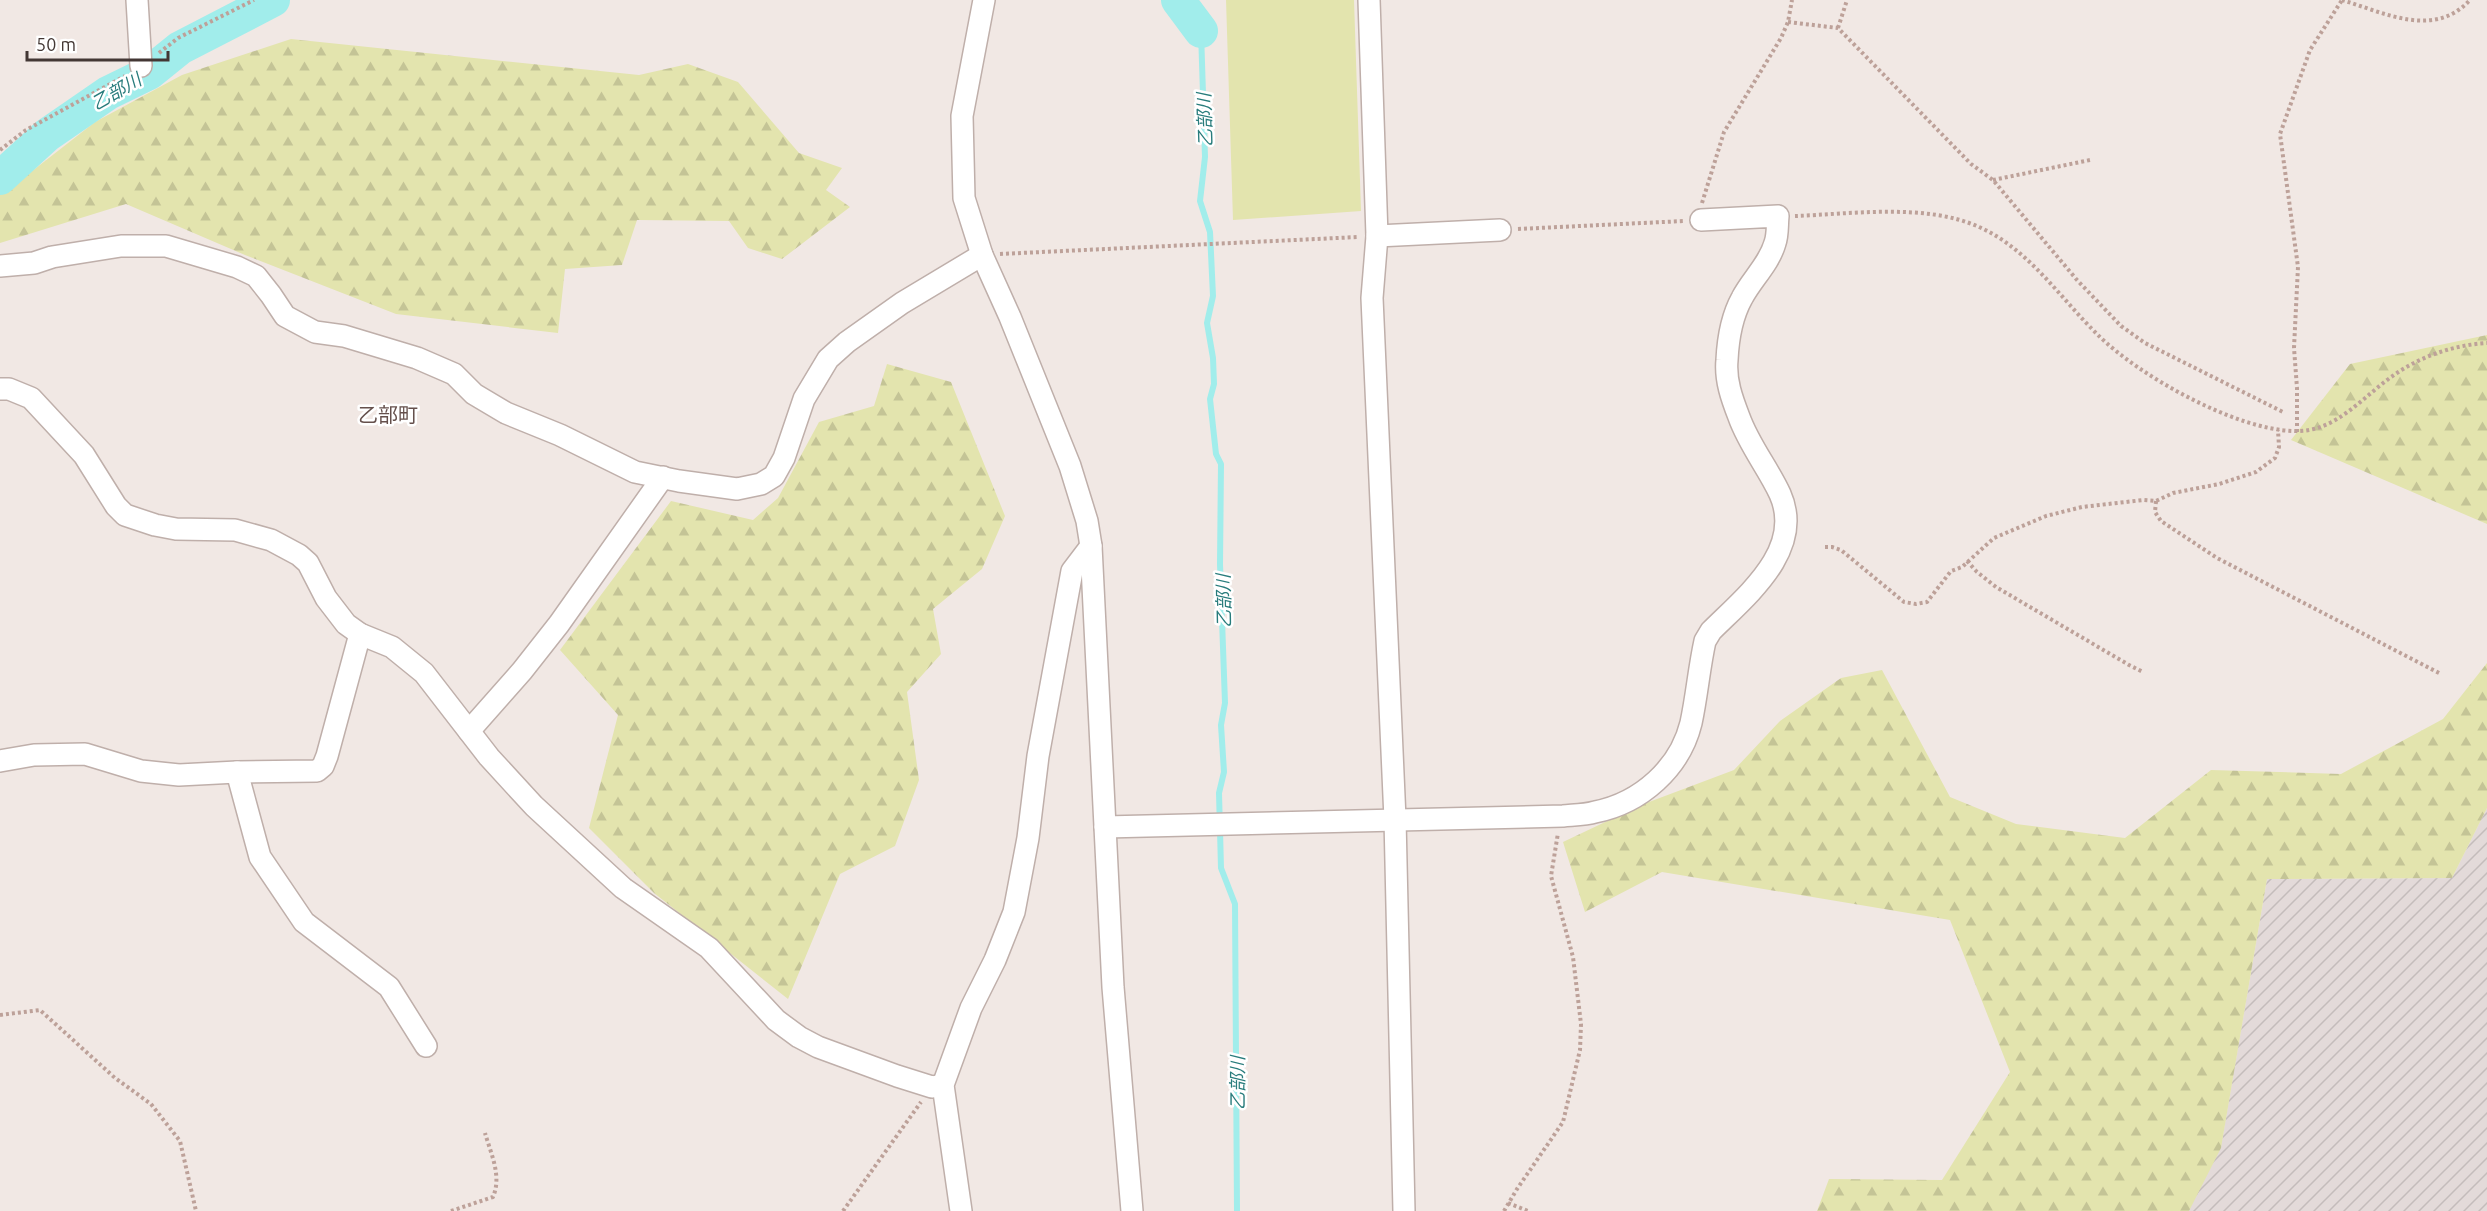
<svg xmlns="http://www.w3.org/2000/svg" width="2487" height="1211" viewBox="0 0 2487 1211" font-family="Ubuntu,'Noto Sans JP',sans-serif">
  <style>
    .industrial { fill: url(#industrial-furrows) }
    .grass { fill: #e3e4ae }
    .forest { fill: url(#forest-firs) }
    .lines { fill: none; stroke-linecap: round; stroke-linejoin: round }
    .stream { stroke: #a1edeb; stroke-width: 6 }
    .river { stroke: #a1edeb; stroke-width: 34 }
    .minor-casing { stroke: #bfafaa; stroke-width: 24 }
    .path { stroke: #bda199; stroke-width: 4; stroke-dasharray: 3 3; stroke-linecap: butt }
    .minor { stroke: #fff; stroke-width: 21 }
    .labels { text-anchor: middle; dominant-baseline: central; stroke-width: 5; stroke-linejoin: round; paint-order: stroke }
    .water-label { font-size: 18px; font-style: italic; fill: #287c7c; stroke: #fff }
    .quarter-label { font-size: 20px; fill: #65504c; stroke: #fff }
  </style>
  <defs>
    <pattern id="industrial-furrows" width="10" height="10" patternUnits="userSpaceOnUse" patternTransform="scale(1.5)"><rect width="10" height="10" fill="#e3dad9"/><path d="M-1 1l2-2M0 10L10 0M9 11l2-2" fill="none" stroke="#c4bcbb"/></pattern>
    <pattern id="forest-firs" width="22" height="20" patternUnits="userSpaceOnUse" patternTransform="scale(1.5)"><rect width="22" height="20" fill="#e3e4ae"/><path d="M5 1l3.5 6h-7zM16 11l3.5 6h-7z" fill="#c4c496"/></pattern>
  </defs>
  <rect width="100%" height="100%" fill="#f1e8e4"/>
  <polygon class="industrial" points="2487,808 2487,1211 2188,1211 2222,1141 2267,879 2452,878"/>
  <polygon class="grass" points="1226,0 1354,0 1361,211 1233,220"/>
  <g class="forest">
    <polygon points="291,39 639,75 688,64 738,82 799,153 842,168 826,190 850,207 782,259 748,248 729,221 637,220 622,265 565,269 558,333 396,314 245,255 126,204 0,243 0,194 13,186 95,122 182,75"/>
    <polygon points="2487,335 2487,524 2291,440 2350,364"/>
    <polygon points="887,364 951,382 1005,516 982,569 933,609 941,654 907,692 919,780 895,846 840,874 788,999 654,893 589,828 618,715 560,650 671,501 753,520 778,498 819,422 874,406"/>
    <polygon points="2487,663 2487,808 2452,878 2267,879 2221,1148 2189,1211 1817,1211 1829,1179 1942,1180 2010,1072 1950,920 1662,872 1585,912 1563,842 1641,805 1734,770 1780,721 1841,678 1882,670 1950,797 2016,824 2125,838 2211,770 2341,774 2443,719"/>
  </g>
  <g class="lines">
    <polyline class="stream" points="1201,31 1205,157 1200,201 1210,232 1213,296 1207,323 1213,358 1214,384 1210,399 1216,454 1221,464 1220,564 1225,703 1221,725 1224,772 1219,793 1221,868 1235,904 1237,1211"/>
    <g class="river">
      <polyline points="1178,0 1201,31"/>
      <polyline points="0,178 47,135 108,93 149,73 180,48 273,0"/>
    </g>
    <defs>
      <g id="minor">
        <polyline points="137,0 141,66"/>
        <polyline points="984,0 962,116 964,198 982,255 1010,317 1070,466 1087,521 1091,546 1113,987 1132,1211"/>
        <polyline points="1369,0 1377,236 1372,298 1395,819 1404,1211"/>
        <polyline points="1377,236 1500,230"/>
        <polyline points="0,266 34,263 52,257 121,246 166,246 237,267 256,276 271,295 285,316 315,332 344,336 417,358 454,374 474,394 506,413 560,435 635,472 679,481 737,489 761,484 774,476 784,458 804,399 828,359 847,342 902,303 982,255"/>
        <polyline points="0,389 9,389 31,398 84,455 116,506 125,515 155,525 176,529 235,530 271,540 299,555 308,563 326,598 346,624 360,634 392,647 424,673 489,757 534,806 623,888 709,948 776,1020 799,1037 818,1047 897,1076 932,1087 943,1085"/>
        <polyline points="469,731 522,671 559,624 663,477"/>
        <polyline points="0,761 34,755 85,754 141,771 179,775 237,772 317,771 323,766 327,756 360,634"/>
        <polyline points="237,772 260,857 304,922 389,987 426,1046"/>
        <path d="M 1105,827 L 1563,816 C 1573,815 1585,815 1595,812 C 1641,803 1680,768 1691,723 C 1697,695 1699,668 1705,641 L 1711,631 C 1746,596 1805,550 1780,494 C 1768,468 1749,445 1739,417 C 1732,399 1725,380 1727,360 C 1728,339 1732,316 1742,298 C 1752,279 1769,264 1775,243 C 1778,235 1777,225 1778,216 L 1701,220"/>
        <polyline points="961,1211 943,1085 971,1008 995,960 1014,912 1028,838 1038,756 1072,571 1091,546"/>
      </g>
    </defs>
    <use href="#minor" class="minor-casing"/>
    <g class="path">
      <path d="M 2342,0 C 2385,13 2434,39 2470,0"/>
      <polyline points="1788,22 1838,28 1971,164 1993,180 2077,280 2121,326 2145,343 2285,413"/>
      <polyline points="1838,28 1847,0"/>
      <polyline points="159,53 178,38 254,0"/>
      <polyline points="0,150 26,130 125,76"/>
      <polyline points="1993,180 2090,160"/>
      <polyline points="1702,203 1724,132 1781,38 1788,22 1792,0"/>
      <path d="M 1795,216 C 1851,214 1927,203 1979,227 C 2029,249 2060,298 2098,335 C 2139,376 2236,430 2294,431 C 2336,433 2363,396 2394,375 C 2421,356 2454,345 2487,343"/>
      <polyline points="1518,229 1684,221"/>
      <polyline points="1000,254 1358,237"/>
      <polyline points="2297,432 2297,388 2294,348 2298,267 2280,134 2310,50 2342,0"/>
      <polyline points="2156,501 2155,512 2161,521 2217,558 2439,673"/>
      <polyline points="1825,547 1832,547 1841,550 1904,602 1916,604 1927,602 1951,571 1962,567 1994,538 2046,516 2082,507 2143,500 2156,501 2173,493 2219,484 2256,472 2275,458 2279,447 2278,430"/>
      <polyline points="1967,561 1977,572 1996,587 2129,665 2143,672"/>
      <polyline points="0,1015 40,1010 115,1078 151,1104 180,1141 196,1211"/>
      <polyline points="1508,1203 1528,1211"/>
      <path d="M 451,1211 L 493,1197 C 502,1176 491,1154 485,1133"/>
      <polyline points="843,1211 921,1102"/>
      <polyline points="1504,1211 1517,1189 1563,1122 1580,1050 1581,1024 1573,957 1551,876 1558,833"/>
    </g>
    <use href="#minor" class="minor"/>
  </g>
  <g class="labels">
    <g class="water-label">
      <text transform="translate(116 91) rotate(-30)">乙部川</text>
      <text transform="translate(1204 120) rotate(-92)">乙部川</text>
      <text transform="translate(1223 601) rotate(-91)">乙部川</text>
      <text transform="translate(1237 1083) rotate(-90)">乙部川</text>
    </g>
    <g class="quarter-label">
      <text x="388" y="414">乙部町</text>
    </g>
  </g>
  <path d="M27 51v9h141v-9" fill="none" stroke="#433734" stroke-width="3"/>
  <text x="36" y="51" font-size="18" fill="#433734" stroke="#ffffff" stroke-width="4.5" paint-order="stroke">50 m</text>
</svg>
